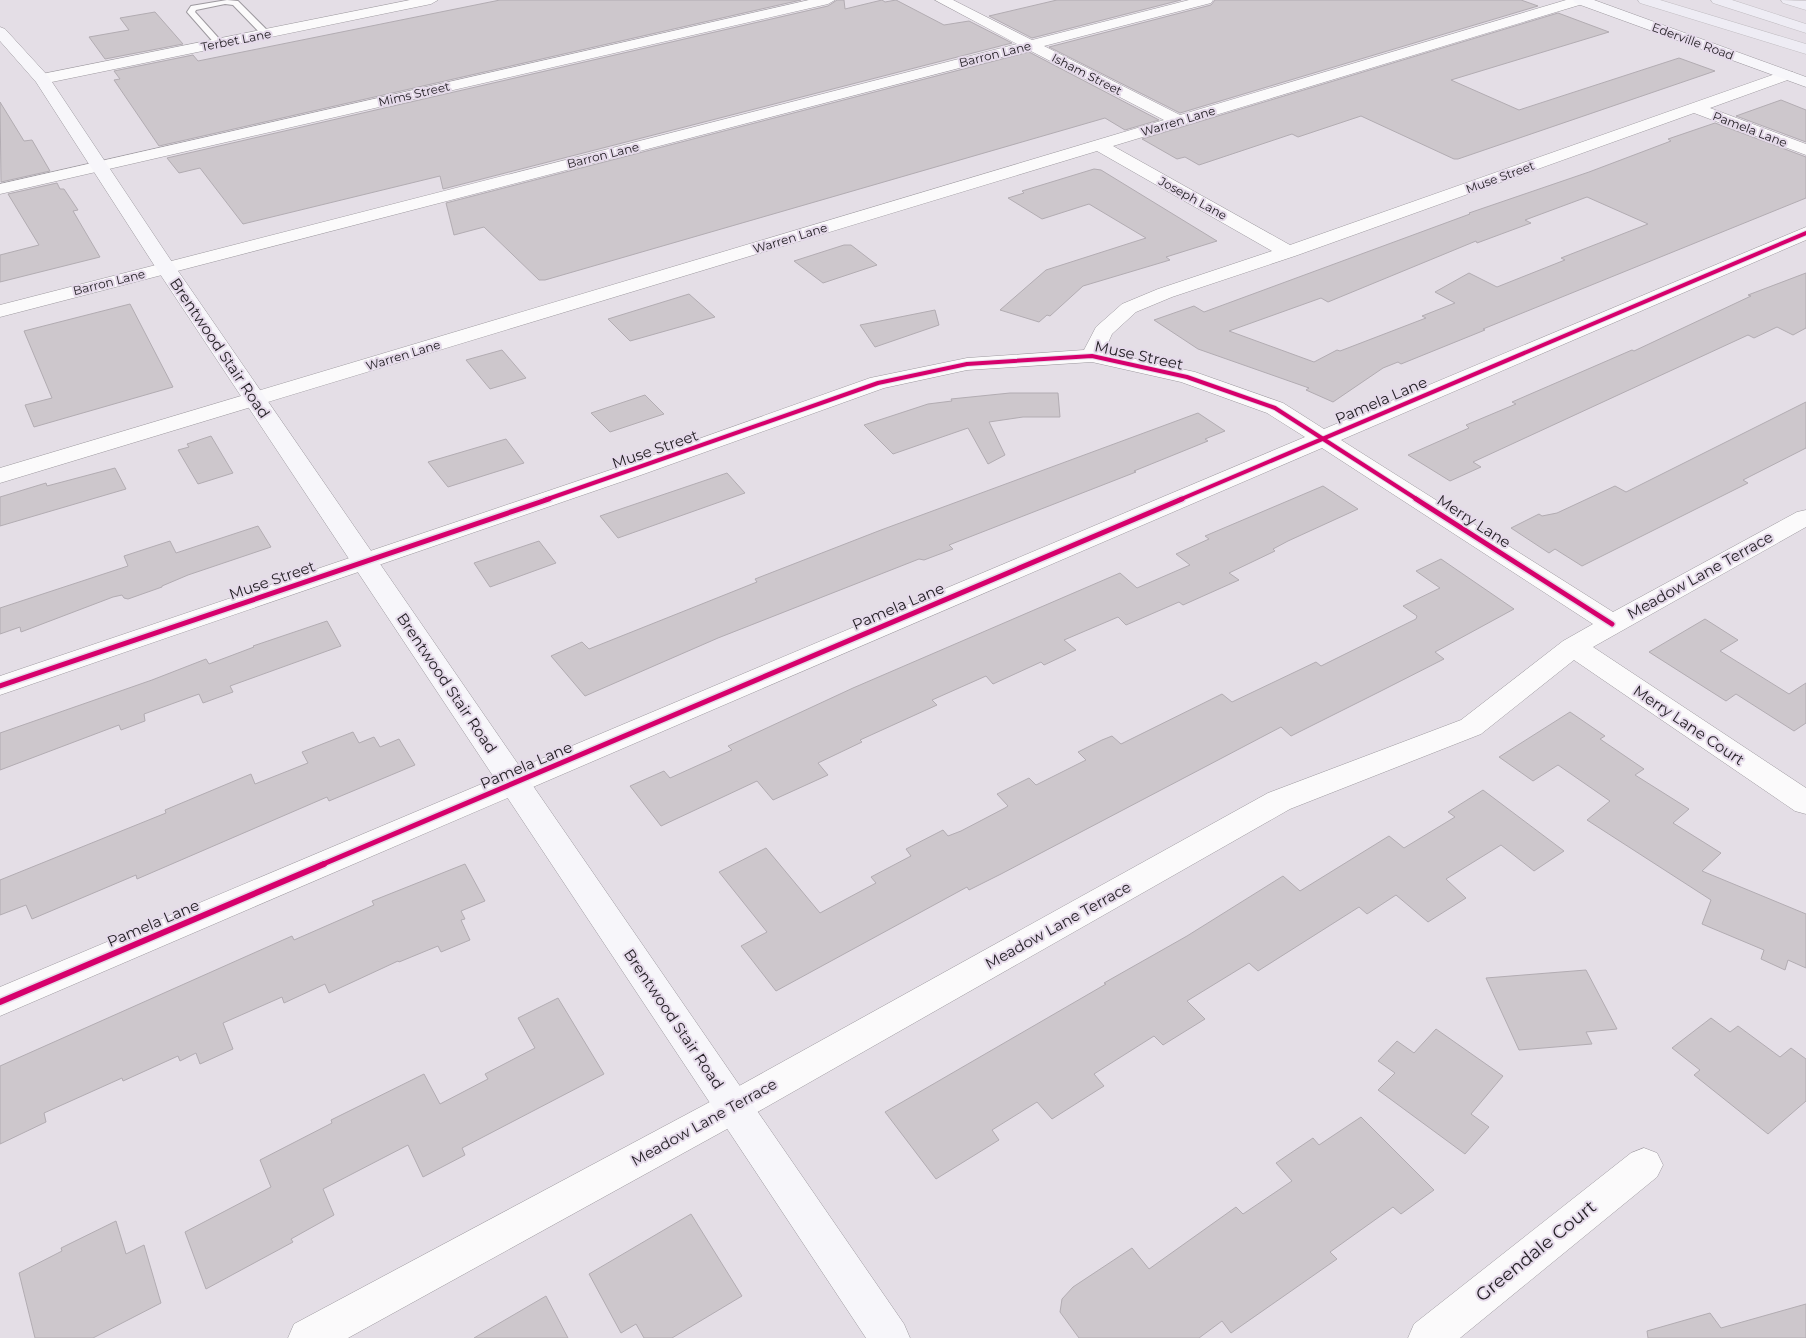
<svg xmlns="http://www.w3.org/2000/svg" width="1806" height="1338" viewBox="0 0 1806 1338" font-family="Montserrat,sans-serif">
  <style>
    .building { fill: #cdc7cc; stroke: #b2acb2; fill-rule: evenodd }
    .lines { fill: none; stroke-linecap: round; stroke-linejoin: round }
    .lane-casing { stroke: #9d999f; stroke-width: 2 }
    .street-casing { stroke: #9d999f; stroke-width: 1 }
    .secondary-casing { stroke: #9d999f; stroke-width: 1 }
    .highway-casing { stroke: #c1bdc2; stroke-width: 1 }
    .lane { fill: #fbfafb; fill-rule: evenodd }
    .street { fill: #fbfafb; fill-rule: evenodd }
    .secondary { fill: #f7f6fa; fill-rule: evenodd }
    .highway { fill: #eeecf4; fill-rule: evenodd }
    .cycleway-far2-casing { stroke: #e5daea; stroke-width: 6 }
    .cycleway-far1-casing { stroke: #e5daea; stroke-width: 8 }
    .cycleway-casing { stroke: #e5daea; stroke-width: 9 }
    .cycleway-far2 { stroke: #d6006c; stroke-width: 4 }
    .cycleway-far1 { stroke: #d6006c; stroke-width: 5 }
    .cycleway { stroke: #d6006c; stroke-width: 6 }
    .labels { text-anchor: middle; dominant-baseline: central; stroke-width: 4; stroke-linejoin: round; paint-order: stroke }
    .far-street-label { font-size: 12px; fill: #211d22; stroke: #e5daea }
    .street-label { font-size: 15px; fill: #211d22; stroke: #e5daea }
    .near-street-label { font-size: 18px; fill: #211d22; stroke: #e5daea }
  </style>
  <rect width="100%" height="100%" fill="#e4dee6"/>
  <g class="building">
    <polygon points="500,0 801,0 159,146 114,80 120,79 114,71 193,55 198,61"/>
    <polygon points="837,0 844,0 845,9 882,0 885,2 896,0 944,25 969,21 1012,43 443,189 440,176 243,224 200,168 179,173 167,158 828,6"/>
    <polygon points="1057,0 1181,0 1032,38 989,16"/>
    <polygon points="1215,0 1521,0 1538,6 1180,113 1049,47 1211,5"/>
    <polygon points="155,12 183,44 105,59 89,37 129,30 120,18"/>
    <polygon points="1558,13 1609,32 1451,80 1519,110 1679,58 1715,71 1458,159 1454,159 1361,116 1298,137 1292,134 1199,165 1185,157 1177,159 1142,139"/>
    <polygon points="1029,52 1159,120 1125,130 1105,118 545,280 539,280 484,227 454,235 446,203"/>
    <polygon points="1781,100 1806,110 1806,142 1736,116"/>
    <polygon points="0,102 24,141 32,140 50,171 1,182"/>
    <path d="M 1715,123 L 1806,157 L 1806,198 L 1483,329 L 1485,330 L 1401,364 L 1398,362 L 1383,368 L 1333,402 L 1306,390 L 1309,388 L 1198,349 L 1154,320 L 1194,306 L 1204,312 L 1470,214 L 1469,213 L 1589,172 L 1671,141 L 1668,139 ZM 1587,197 L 1648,224 L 1561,258 L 1565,260 L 1497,287 L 1469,273 L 1435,292 L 1455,303 L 1422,316 L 1426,318 L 1340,351 L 1337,350 L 1314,362 L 1229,331 L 1321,298 L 1328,302 L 1476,241 L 1477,243 L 1531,223 L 1525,220 Z"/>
    <polygon points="1094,169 1101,170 1217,241 1166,257 1170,260 1083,286 1050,316 1047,315 1039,322 1000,310 1046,270 1146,238 1089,204 1042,219 1008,198 1024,193 1022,191"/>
    <polygon points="57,183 60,189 64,189 78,210 73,211 100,257 0,282 0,255 39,245 8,194"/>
    <polygon points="844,245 851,245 877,265 823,283 794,261"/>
    <polygon points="1806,273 1806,328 1793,335 1777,327 1754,338 1748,335 1473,462 1481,467 1450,481 1408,455 1469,428 1466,425 1516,404 1512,402 1632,350 1634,351 1751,296 1748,295"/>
    <polygon points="689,294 715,317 630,341 608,319"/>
    <polygon points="130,304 173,387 34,427 25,405 52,398 24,331"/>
    <polygon points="935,310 939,325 875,347 860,325"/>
    <polygon points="502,350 526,378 490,389 466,360"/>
    <polygon points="1010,393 1058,393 1060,417 1023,417 989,422 1005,455 988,464 968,428 893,454 864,425 928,404 952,401 951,399"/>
    <polygon points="645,395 664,414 610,432 591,413"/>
    <polygon points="1806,402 1806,448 1743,480 1748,483 1582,566 1555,549 1549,553 1511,528 1539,514 1542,516 1557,513 1615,486 1626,492"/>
    <polygon points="1198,413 1225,431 1205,439 1208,441 1134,471 1136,472 949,545 953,549 924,560 919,559 718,638 585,696 551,656 582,642 589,649 757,582 755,579 881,530"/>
    <polygon points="211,436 233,473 198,484 178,450 189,447 187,444"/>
    <polygon points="506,439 524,463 448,487 428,462"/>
    <polygon points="115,468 126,489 0,526 0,497 46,483 47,486"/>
    <polygon points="727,473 745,493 618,538 600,516"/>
    <polygon points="1323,486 1358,509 1288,541 1273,549 1275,551 1229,573 1239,580 1183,605 1179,602 1126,625 1118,617 1064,640 1076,650 1044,665 1041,662 993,684 986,676 932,700 937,705 860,740 862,742 818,763 828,775 773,800 757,781 661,826 630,786 664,771 670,778 732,750 728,746 853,688 1120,573 1137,588 1190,565 1176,554 1209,539 1205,536"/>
    <polygon points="258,526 271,547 188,575 162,586 162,587 128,599 124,598 122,595 113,597 21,632 20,627 0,634 0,608 128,566 124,556 170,541 176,553"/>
    <polygon points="539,541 556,563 490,587 474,563"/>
    <polygon points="1441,559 1514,609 1435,652 1444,659 1379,692 1291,736 1281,727 1001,874 969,890 967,887 776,991 741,946 767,932 719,872 766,848 820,913 876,883 871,877 911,856 906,849 943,830 948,836 961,831 1005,808 1008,806 997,794 1029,778 1036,785 1086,760 1078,752 1102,740 1112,736 1121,744 1222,694 1232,702 1316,662 1321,666 1416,619 1417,616 1403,606 1440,588 1416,571"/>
    <polygon points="1705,619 1738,640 1720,651 1789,694 1806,683 1806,723 1794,731 1736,694 1726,701 1649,652"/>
    <polygon points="327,621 341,646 230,686 233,692 203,703 199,694 144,714 145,721 121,730 119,725 0,770 0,733 152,680 206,659 209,664 254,647 253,646"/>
    <polygon points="1570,712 1605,736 1600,739 1644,769 1635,775 1689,809 1673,823 1721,853 1702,871 1806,914 1806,968 1788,960 1785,970 1761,959 1764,950 1702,924 1711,900 1587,820 1610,801 1558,765 1533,781 1499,757"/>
    <polygon points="353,732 359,743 374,737 380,747 399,739 415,765 329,801 327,797 137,879 136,875 32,919 26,905 0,915 0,880 166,813 165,810 251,774 255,784 308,763 302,752"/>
    <polygon points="1483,790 1564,851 1534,871 1501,845 1446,879 1466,898 1428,922 1396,895 1367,914 1359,907 1258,971 1249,963 1187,1001 1205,1019 1163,1045 1154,1036 1094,1074 1104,1086 1052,1119 1037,1102 992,1130 999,1140 936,1179 885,1112 1106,984 1104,983 1187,936 1283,876 1300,891 1389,836 1404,848 1455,817 1448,812"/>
    <polygon points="465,864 485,901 461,911 465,919 461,920 470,940 441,952 438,946 399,962 398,961 329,993 325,984 284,1003 282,997 223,1023 233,1049 200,1064 196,1053 180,1061 178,1056 123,1081 122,1078 44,1113 46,1122 0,1144 0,1066 292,936 294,940 374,905 372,901"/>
    <polygon points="1586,970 1617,1029 1586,1032 1592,1044 1519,1050 1486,978"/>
    <polygon points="558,998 604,1074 462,1148 465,1155 423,1177 408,1145 323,1189 334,1215 291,1239 293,1242 206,1289 185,1232 271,1187 260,1160 332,1123 331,1120 424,1074 440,1104 488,1079 485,1074 535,1048 518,1018"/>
    <polygon points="1711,1018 1730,1032 1738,1026 1780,1057 1791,1048 1806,1059 1806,1101 1768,1134 1694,1075 1700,1070 1672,1048"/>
    <polygon points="1436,1029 1503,1076 1471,1114 1489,1127 1465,1154 1378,1090 1395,1073 1378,1061 1397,1041 1414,1053"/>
    <polygon points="1361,1117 1434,1190 1401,1214 1393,1207 1330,1252 1337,1259 1231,1333 1222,1321 1199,1338 1079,1338 1060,1312 1062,1299 1073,1287 1132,1248 1149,1269 1236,1207 1243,1214 1292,1181 1276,1163 1313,1138 1319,1145"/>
    <polygon points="691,1214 742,1296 672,1338 644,1338 636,1324 621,1333 589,1274"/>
    <polygon points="116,1221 126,1254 144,1245 161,1303 93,1338 35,1338 19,1273 62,1251 61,1248"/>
    <polygon points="546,1296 568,1338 474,1338"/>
    <polygon points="1806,1304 1806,1338 1648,1338 1647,1331 1710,1313 1721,1328"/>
  </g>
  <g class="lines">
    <defs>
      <polygon id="lane" points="227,0 238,1 269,32 269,36 263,36 233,5 225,4 196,10 195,12 223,43 216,45 187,12 191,6"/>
      <g id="street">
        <polygon points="410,0 438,0 431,4 42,84 34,79 42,74"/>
        <polygon points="809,0 835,0 828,4 0,194 0,184"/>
        <polygon points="935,0 953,0 1032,40 1189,0 1213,0 1211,3 1044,46 1180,115 1566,0 1588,0 1586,3 1113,146 1290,245 1781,72 1793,72 1795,75 1793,78 1710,108 1806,144 1806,155 1694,113 1295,256 1172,297 1136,312 1112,334 1104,352 1195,372 1283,403 1324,429 1806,227 1806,240 1341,440 1613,612 1797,512 1806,510 1806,527 1593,647 1806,788 1806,814 1795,811 1574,660 1481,734 1290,809 747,1118 348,1338 288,1338 294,1324 721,1096 1268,793 1461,720 1563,641 1593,624 1322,448 0,1016 0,987 1305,437 1267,413 1181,382 1092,362 967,370 884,388 641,475 0,695 0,676 625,465 870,378 967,358 1084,350 1096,327 1122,304 1158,289 1272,251 1097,151 0,483 0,468 1164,120 1029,50 0,317 0,305 1017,44"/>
        <polygon points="1644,1148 1657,1153 1663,1165 1657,1177 1460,1338 1408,1338 1414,1324 1631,1153"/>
      </g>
      <g id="secondary">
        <polygon points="1573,0 1594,0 1806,77 1806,87 1575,3"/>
        <polygon points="0,27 5,29 48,76 176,268 904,1324 910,1338 866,1338 156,268 36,82 0,41"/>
      </g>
      <g id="highway">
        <polygon points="1638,0 1660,0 1806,44 1806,54 1640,3"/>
        <polygon points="1711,0 1732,0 1806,24 1806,33 1713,3"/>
        <polygon points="1781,0 1806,1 1806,10 1783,3"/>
      </g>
    </defs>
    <use href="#lane" class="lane-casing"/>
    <use href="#street" class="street-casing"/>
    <use href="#secondary" class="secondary-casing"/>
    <use href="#highway" class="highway-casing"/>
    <use href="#lane" class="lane"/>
    <use href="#street" class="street"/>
    <use href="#secondary" class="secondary"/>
    <use href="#highway" class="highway"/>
    <defs>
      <g id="cycleway-far2">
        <polyline points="545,500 878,383 967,364 1092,356 1187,377 1275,408 1418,500"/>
        <polyline points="1179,500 1806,233"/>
      </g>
      <g id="cycleway-far1">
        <polyline points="1416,499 1612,624"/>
        <polyline points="0,686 549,499"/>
        <polyline points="321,865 1182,499"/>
      </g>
      <polyline id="cycleway" points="0,1002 324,864"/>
    </defs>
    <use href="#cycleway-far2" class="cycleway-far2-casing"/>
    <use href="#cycleway-far1" class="cycleway-far1-casing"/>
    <use href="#cycleway" class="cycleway-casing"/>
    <use href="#cycleway-far2" class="cycleway-far2"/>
    <use href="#cycleway-far1" class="cycleway-far1"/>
    <use href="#cycleway" class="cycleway"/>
  </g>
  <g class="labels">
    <g class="far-street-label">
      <text transform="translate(236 40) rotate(-11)">Terbet Lane</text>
      <text transform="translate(1693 41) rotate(20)">Ederville Road</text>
      <text transform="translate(995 54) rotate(-14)">Barron Lane</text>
      <text transform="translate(1087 74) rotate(27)">Isham Street</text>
      <text transform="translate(414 94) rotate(-13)">Mims Street</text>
      <text transform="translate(1178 121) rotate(-17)">Warren Lane</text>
      <text transform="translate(1750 129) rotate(21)">Pamela Lane</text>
      <text transform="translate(603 155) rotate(-14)">Barron Lane</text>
      <text transform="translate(1500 177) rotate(-20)">Muse Street</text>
      <text transform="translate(1193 198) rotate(29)">Joseph Lane</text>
      <text transform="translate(790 238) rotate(-17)">Warren Lane</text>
      <text transform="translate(109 282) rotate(-14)">Barron Lane</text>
      <text transform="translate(403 355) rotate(-17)">Warren Lane</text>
    </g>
    <g class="street-label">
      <text transform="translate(220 348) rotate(56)">Brentwood Stair Road</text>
      <text transform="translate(1139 355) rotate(12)">Muse Street</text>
      <text transform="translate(1381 400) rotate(-23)">Pamela Lane</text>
      <text transform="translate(655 449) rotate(-19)">Muse Street</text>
      <text transform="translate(1474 521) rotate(33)">Merry Lane</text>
      <text transform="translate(1700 575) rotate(-29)">Meadow Lane Terrace</text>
      <text transform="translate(272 580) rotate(-19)">Muse Street</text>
      <text transform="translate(898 606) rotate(-23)">Pamela Lane</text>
      <text transform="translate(447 683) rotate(56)">Brentwood Stair Road</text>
      <text transform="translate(1689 725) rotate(34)">Merry Lane Court</text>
      <text transform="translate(526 765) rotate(-23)">Pamela Lane</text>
      <text transform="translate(153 923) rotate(-23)">Pamela Lane</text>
      <text transform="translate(1058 925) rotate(-29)">Meadow Lane Terrace</text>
      <text transform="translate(674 1019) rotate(56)">Brentwood Stair Road</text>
      <text transform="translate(704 1122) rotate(-29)">Meadow Lane Terrace</text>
    </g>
    <g class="near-street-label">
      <text transform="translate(1536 1251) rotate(-39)">Greendale Court</text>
    </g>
  </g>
</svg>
